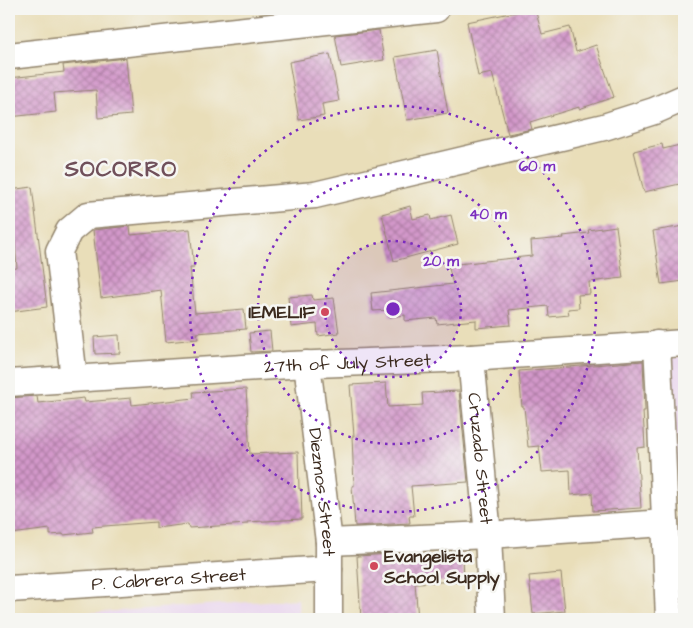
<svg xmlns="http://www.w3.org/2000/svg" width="693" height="628" viewBox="0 0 693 628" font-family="'Architects Daughter',sans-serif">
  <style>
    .built { fill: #e8d2ee }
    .building { fill: url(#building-cross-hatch) }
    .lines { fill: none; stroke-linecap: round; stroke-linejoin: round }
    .minor-casing { stroke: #92846c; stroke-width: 29 }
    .minor { stroke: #fff; stroke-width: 26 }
    .ring { fill: none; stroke: #7b2cbf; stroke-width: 2.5; stroke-dasharray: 2.5 5 }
    .poi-dot { fill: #d1495b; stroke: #f6f6f2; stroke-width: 2 }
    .labels { text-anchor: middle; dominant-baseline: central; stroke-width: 5; stroke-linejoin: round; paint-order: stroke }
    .poi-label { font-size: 18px; font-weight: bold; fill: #3b2a1e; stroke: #f6f6f2; text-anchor: end }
    .street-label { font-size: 18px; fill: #3b2a1e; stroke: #f6f6f2 }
    .district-label { font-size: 22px; font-weight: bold; letter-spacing: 1px; fill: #70505a; stroke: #f6f6f2 }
    .centre { fill: #7b2cbf; stroke: #f6f6f2; stroke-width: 2.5 }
    .ring-label { font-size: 15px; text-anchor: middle; font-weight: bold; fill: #7b2cbf; stroke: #f6f6f2; stroke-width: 5; stroke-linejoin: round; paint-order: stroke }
  </style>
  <defs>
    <pattern id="building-cross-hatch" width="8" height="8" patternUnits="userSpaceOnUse" patternTransform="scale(1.25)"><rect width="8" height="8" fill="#d398ca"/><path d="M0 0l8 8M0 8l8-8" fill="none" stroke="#ac7ca3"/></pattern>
  </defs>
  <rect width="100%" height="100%" fill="#f6f6f2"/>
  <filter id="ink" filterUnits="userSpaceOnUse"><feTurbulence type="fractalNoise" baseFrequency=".02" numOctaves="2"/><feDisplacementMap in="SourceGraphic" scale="10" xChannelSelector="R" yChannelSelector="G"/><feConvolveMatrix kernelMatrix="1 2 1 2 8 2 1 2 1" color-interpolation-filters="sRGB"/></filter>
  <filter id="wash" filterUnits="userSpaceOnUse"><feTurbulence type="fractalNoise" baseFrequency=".0096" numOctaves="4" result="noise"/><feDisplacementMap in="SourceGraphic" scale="20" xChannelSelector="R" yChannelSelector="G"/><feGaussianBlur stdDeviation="1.12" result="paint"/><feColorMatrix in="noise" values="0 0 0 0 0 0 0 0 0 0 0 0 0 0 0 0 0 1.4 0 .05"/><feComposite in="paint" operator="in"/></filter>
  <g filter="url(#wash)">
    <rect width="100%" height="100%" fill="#e9deb9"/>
    <g class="built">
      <polygon points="671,357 684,357 684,619 683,619"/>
      <polygon points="298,599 299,619 26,619 27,617"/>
    </g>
    <g id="blocks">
      <g class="building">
        <polygon points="530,9 535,9 542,34 570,27 576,52 596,45 614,97 579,109 579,107 530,122 532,129 508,134 492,73 478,76 467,22"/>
        <polygon points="379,30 384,60 341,67 335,35"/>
        <polygon points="437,50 448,113 407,120 395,57"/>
        <polygon points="330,54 339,101 322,104 324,116 299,120 289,62"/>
        <polygon points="126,58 131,115 98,118 96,90 54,93 56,112 9,117 9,78 64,72 63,65"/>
        <polygon points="662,144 663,149 684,144 684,183 644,192 634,151"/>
        <polygon points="32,187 38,234 47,307 9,312 9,269 17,268 13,220 9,221 9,190"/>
        <polygon points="410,206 413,219 430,215 431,220 451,215 458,244 394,261 382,214"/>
        <polygon points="130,226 131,235 190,229 194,268 190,268 195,313 244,309 246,329 197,333 198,339 166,342 161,290 101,298 93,230"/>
        <polygon points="616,226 623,278 589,282 590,294 578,295 579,308 568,309 569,315 549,317 548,306 509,310 511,325 476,328 476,320 437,324 436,318 405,321 405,315 390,317 389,310 373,311 371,293 453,284 448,265 532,256 531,241 564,238 563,236 589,233 588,230"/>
        <polygon points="684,226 684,281 661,284 653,231"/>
        <polygon points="312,295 313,300 334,298 339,333 318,336 317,324 291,327 288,297"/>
        <polygon points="270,331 272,351 251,352 249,333"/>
        <polygon points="119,335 120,353 95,354 94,337"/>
        <polygon points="643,361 645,411 643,411 645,447 637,448 641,508 593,511 592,493 571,495 570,470 542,472 539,446 528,447 524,407 522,407 519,371"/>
        <polygon points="386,383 388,407 423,405 422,393 459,391 468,482 411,486 414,516 409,516 410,523 355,526 352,486 354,486 352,436 354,436 350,385"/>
        <polygon points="246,389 250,454 298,452 299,489 301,489 302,519 247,522 247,524 189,528 188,524 156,528 156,522 92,527 93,532 63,535 63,534 50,535 50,529 11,534 9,514 9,398 37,396 38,403 84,398 85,402 131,398 132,405 194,398 193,392"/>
        <polygon points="411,553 412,557 463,554 464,581 415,583 418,619 361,619 357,556"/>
        <polygon points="561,573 565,611 533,614 529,576"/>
      </g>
    </g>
  </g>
  <g filter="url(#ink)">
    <use href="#blocks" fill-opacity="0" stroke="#92846c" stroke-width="1"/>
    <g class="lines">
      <defs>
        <g id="minor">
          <polyline points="9,56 436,9"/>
          <polyline points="657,344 661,422 669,619"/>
          <path id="s1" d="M 471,358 L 488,535 L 492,619"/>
          <path id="s2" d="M 307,364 L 329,542 L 329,619"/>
          <polyline points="74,378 59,251 69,231 88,215 315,195 604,127 654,111 684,98"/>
          <path id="s3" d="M 9,383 L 289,365 L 471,358 L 684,343"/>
          <polyline points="329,542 488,535 665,523"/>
          <path id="s4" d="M 9,589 L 329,569"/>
        </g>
      </defs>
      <use href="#minor" class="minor-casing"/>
      <use href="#minor" class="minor"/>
    </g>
  </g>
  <circle cx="393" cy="309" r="68" fill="#7b2cbf" fill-opacity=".12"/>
  <g class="ring">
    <circle cx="393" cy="309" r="68"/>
    <circle cx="393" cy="309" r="135"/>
    <circle cx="393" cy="309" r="203"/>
  </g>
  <g class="poi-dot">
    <circle cx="325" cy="312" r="5"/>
    <circle cx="374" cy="566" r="5"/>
  </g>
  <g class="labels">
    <g class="poi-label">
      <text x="315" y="312">IEMELIF</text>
      <text x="384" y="556" text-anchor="start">Evangelista<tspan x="384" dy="21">School Supply</tspan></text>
    </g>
    <g class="street-label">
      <text stroke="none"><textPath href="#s3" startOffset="339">27th of July Street</textPath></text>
      <text stroke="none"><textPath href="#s1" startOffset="101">Cruzado Street</textPath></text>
      <text stroke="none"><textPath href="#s2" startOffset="129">Diezmos Street</textPath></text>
      <text stroke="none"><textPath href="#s4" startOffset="160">P. Cabrera Street</textPath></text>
    </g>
    <g class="district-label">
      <text x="121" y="169">SOCORRO</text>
    </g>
  </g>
  <circle cx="393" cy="309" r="8" class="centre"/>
  <g class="ring-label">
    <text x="537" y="171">60 m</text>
    <text x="488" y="219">40 m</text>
    <text x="441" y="266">20 m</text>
  </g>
  <rect width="693" height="628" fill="none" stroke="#f6f6f2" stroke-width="30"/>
</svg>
